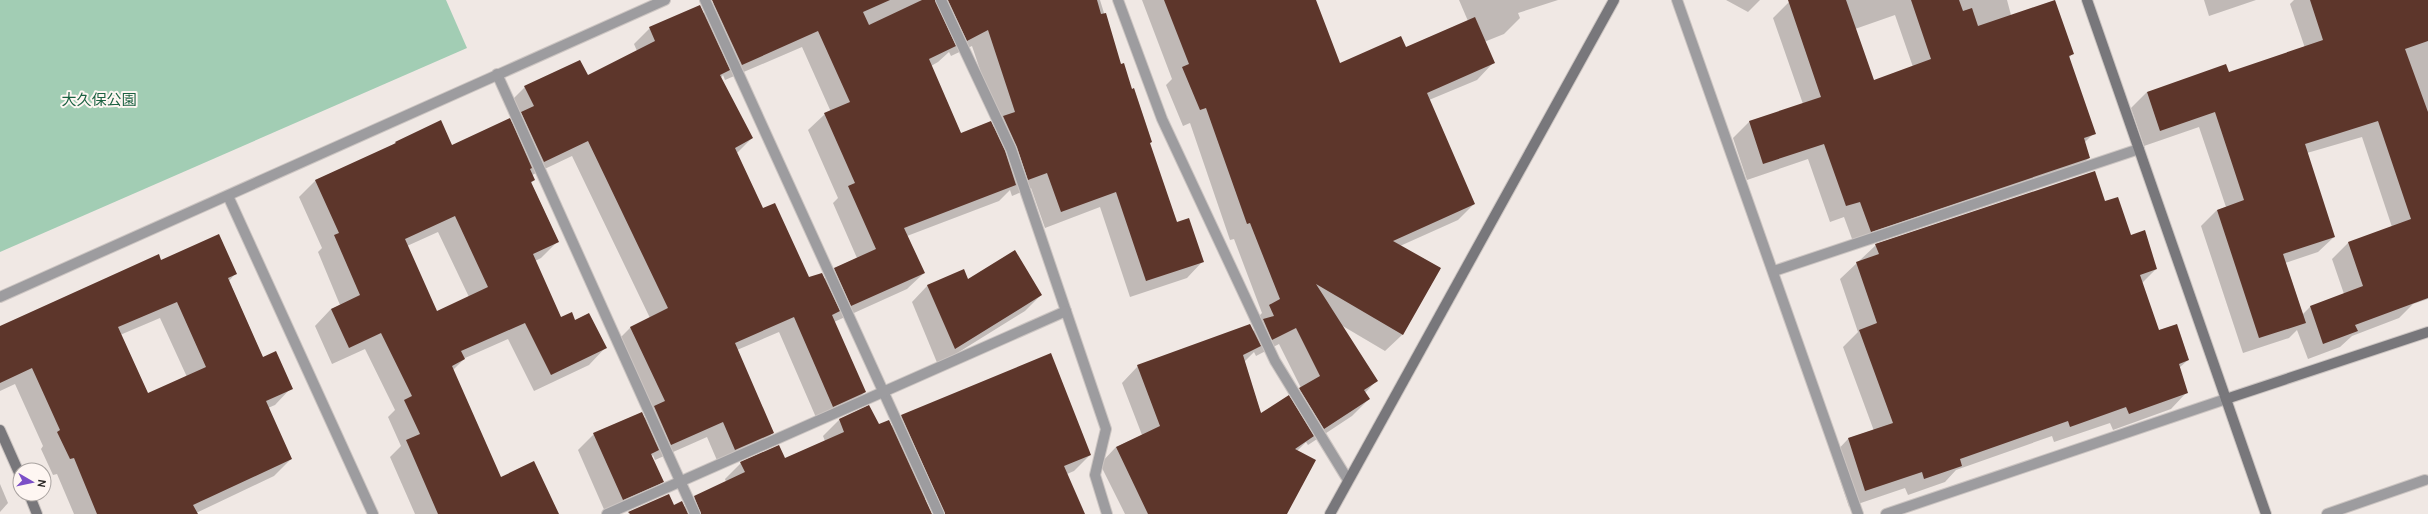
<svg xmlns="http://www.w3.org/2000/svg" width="2428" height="514" viewBox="0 0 2428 514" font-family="Cabin,'Noto Sans JP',sans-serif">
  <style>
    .green { fill: #a2cdb4 }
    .shadow { fill: #0003; fill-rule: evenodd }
    .building { fill: #5d362b; fill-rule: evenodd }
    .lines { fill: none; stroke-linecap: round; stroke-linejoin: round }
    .lane-casing { stroke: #ccc5c2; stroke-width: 12 }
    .street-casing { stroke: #ccc5c2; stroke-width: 12 }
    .secondary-casing { stroke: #ccc5c2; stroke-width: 12 }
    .lane { stroke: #9d9c9f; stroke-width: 10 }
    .street { stroke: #9d9c9f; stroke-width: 10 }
    .secondary { stroke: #78777b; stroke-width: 10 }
    .labels { text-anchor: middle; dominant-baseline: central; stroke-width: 4; stroke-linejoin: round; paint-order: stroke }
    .park-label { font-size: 15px; fill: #1c6242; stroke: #fef6f2 }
  </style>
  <rect width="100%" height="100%" fill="#f0e8e4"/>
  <polygon class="green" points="0,0 446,0 467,48 0,252"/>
  <g class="shadow">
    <path d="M 721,0 L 1100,0 L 1120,65 L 1151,142 L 1149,144 L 1177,223 L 1203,261 L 1187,278 L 1130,297 L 1100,207 L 1045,228 L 1031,188 L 1012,196 L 1010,190 L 999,201 L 907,236 L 924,273 L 907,289 L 834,322 L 865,392 L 849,408 L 818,422 L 779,332 L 737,350 L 773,433 L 757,448 L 719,465 L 707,437 L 655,460 L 653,455 L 651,457 L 662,482 L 646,498 L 606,514 L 578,450 L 594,434 L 644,418 L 648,414 L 615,343 L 631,327 L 650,318 L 572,156 L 532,175 L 534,180 L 531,183 L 558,241 L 541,258 L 535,261 L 561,318 L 575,321 L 605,348 L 589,365 L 534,391 L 508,339 L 465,358 L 453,370 L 500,478 L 558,514 L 415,514 L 390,457 L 401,446 L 388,417 L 395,410 L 365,349 L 332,364 L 315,326 L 331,309 L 340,305 L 318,252 L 322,248 L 299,197 L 316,180 L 392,146 L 396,142 L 452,146 L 511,124 L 516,119 L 509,103 L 525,87 L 587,77 L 637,51 L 634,44 L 650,28 L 703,14 L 714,3 ZM 972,46 L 998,123 L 993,128 L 961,134 L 931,66 L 938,62 L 949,52 L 951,56 ZM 802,47 L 831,112 L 825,114 L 808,130 L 838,198 L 833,203 L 857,258 L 835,268 L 824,279 L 808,278 L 762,210 L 736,154 L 752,138 L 721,78 L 723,75 L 725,80 ZM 438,232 L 469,297 L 436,312 L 407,246 Z"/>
    <path d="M 1142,0 L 1315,0 L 1339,65 L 1405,48 L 1468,21 L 1459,0 L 1558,0 L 1518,13 L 1520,18 L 1504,34 L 1484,42 L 1493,63 L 1477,80 L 1429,100 L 1474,204 L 1458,220 L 1400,246 L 1440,268 L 1402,335 L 1385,351 L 1341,325 L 1376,381 L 1365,393 L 1369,399 L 1352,416 L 1308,445 L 1306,442 L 1297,451 L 1286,514 L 1125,514 L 1100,464 L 1116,447 L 1142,435 L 1122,383 L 1138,366 L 1253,331 L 1256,328 L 1253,322 L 1262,313 L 1234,239 L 1230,240 L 1190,123 L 1183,126 L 1166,85 L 1172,79 ZM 1279,344 L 1301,388 L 1290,400 L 1261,414 L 1244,362 L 1254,352 L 1256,356 Z"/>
    <polygon points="1726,0 1760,0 1748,12"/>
    <path d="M 1795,0 L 2007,0 L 2011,15 L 2072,54 L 2069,58 L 2094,133 L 2084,143 L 2089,158 L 2073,174 L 1855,247 L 1844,217 L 1830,222 L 1808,159 L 1747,180 L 1733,138 L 1749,122 L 1803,104 L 1773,18 L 1789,2 ZM 1895,15 L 1913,67 L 1873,81 L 1855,29 Z"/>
    <polygon points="2204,0 2256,0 2209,16"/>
    <path d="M 2294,0 L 2428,0 L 2428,299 L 2413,304 L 2399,318 L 2352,336 L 2340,347 L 2308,359 L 2297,330 L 2289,338 L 2243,353 L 2201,226 L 2217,210 L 2226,207 L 2199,127 L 2144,146 L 2131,108 L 2147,92 L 2229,73 L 2305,48 L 2290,4 ZM 2362,137 L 2392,227 L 2348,243 L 2332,259 L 2344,294 L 2310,307 L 2302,315 L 2285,263 L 2318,252 L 2334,237 L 2307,153 Z"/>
    <polygon points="2104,203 2156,269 2142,283 2158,331 2188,360 2179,368 2187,392 2171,409 2113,430 2110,423 2054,442 2052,436 1956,470 1945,482 1908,495 1905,488 1849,507 1832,456 1848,439 1874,431 1843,347 1858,332 1840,279 1876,245"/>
    <path d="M 161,261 L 235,274 L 229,281 L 263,358 L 291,388 L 275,405 L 268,408 L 291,459 L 274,476 L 194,514 L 74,514 L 57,474 L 53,475 L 41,449 L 43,446 L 15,384 L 0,391 L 0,327 ZM 160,318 L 187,377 L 148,394 L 120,335 Z"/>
    <polygon points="968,281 1041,295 1025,311 938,365 912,302 928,285"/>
    <polygon points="869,407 878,425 891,426 901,416 1090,455 1074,471 1067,474 1084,514 953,514 942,491 917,502 909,514 627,514 674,506 684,507 695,497 726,482 725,479 741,463 784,459 825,441 823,436 839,420"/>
    <polygon points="0,484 8,503 0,512"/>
  </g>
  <g class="building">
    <polygon points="712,0 890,0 863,12 869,25 922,0 935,0 956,46 929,59 961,133 991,121 1005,151 1016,185 904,228 925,273 851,306 834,268 876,249 848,186 855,183 824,113 850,102 818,31 742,65"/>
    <polygon points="948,0 1097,0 1101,14 1106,13 1121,64 1124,63 1132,89 1134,88 1152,142 1150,143 1177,222 1189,218 1204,262 1146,281 1116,192 1061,212 1047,173 1028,180 1017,147 1003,116 1015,112 988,30 967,41"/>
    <polygon points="1164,0 1316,0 1340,63 1401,36 1406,47 1475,17 1495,63 1427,93 1475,204 1393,241 1441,268 1403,335 1316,284 1378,381 1364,390 1370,399 1324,429 1299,388 1320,376 1296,328 1272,340 1263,319 1274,316 1269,305 1280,299 1250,223 1247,224 1206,108 1200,110 1182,67 1189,64"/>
    <polygon points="1788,0 1846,0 1874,80 1931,59 1911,0 1959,0 1963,11 1972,8 1978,26 2055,0 2074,54 2069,56 2096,134 2084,138 2090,158 1871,232 1860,202 1846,206 1824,144 1763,164 1749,121 1821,97"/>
    <polygon points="2310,0 2428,0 2428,41 2405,49 2428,112 2428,298 2355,325 2358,331 2323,344 2310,306 2363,286 2348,242 2411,219 2378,121 2305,144 2335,237 2283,254 2306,323 2259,338 2217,210 2244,200 2215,112 2160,131 2147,92 2226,64 2229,72 2323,40"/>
    <polygon points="700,5 730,70 720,75 753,138 735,148 763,208 775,203 809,277 822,273 840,311 832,315 866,392 833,407 794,317 735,343 774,433 735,450 723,422 671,445 654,406 665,401 630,327 668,308 588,141 544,162 521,112 534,106 524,86 580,60 588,75 655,41 649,27"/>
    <path d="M 510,118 L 532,168 L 530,169 L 535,180 L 531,182 L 559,242 L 533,254 L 561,317 L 572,312 L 575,320 L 589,313 L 607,348 L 551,375 L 525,323 L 461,351 L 465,359 L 452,366 L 501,477 L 534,461 L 559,514 L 438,514 L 406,440 L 420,434 L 404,400 L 412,396 L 381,333 L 349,348 L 331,309 L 360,295 L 334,235 L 339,233 L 315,180 L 396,143 L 395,142 L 441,120 L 452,145 ZM 455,216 L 488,287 L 437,311 L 405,239 Z"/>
    <polygon points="2095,171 2105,201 2118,197 2131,235 2145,230 2157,269 2140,275 2159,330 2177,324 2189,360 2179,364 2188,393 2129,414 2126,407 2070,427 2068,421 1960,459 1962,466 1924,479 1922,472 1865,491 1848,438 1893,423 1859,330 1877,323 1856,262 1879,254 1875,244"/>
    <path d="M 219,234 L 237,274 L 228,278 L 263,357 L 276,351 L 293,389 L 266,401 L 292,459 L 193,505 L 198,514 L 97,514 L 74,458 L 70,459 L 57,432 L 60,430 L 32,368 L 0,383 L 0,326 L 159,254 L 161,260 ZM 177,302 L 206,367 L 148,393 L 118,327 Z"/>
    <polygon points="1015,250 1042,295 955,349 927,285 964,269 968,279"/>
    <polygon points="1250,324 1261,346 1243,355 1261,413 1289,395 1314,436 1295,449 1316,460 1287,514 1148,514 1116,447 1160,426 1137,365"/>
    <polygon points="1051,353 1091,455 1064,466 1085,514 945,514 901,415"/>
    <polygon points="869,405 879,424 889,420 932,514 701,514 694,496 745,472 740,462 779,445 785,458 844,432 839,419"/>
    <polygon points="642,412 659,450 651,454 664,482 623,500 593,433"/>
    <polygon points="669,494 674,505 682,501 688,514 630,514 628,512"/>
  </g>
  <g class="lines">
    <defs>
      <g id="lane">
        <polyline points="705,0 939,514"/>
        <polyline points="941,0 1011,149 1106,429 1095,475 1107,514"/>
        <polyline points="1118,0 1162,119 1275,361 1348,480"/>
        <polyline points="497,74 695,514"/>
        <polyline points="1774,271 2139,149"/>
        <polyline points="607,514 1066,311"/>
        <polyline points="2327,514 2425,480"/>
      </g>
      <g id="street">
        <polyline points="1677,0 1858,514"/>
        <polyline points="228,196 373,514"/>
        <polyline points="0,297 665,0"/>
        <polyline points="1886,514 2226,399"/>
      </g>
      <g id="secondary">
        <polyline points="2087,0 2266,514"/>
        <polyline points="2226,399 2428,332"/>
        <polyline points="0,430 20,475"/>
        <polyline points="29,494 37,514"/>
        <polyline points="1330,514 1614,0"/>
      </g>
    </defs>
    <use href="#lane" class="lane-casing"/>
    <use href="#street" class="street-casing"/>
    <use href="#secondary" class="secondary-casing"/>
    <use href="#lane" class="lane"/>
    <use href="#street" class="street"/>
    <use href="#secondary" class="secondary"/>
  </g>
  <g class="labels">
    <g class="park-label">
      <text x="99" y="100">大久保公園</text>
    </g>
  </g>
  <g transform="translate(32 482) rotate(99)"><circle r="19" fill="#fef6f2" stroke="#a9a3a0"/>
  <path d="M0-3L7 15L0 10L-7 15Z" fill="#7b4fc7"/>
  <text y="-6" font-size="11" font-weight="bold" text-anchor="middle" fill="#2a2726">N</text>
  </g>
</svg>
